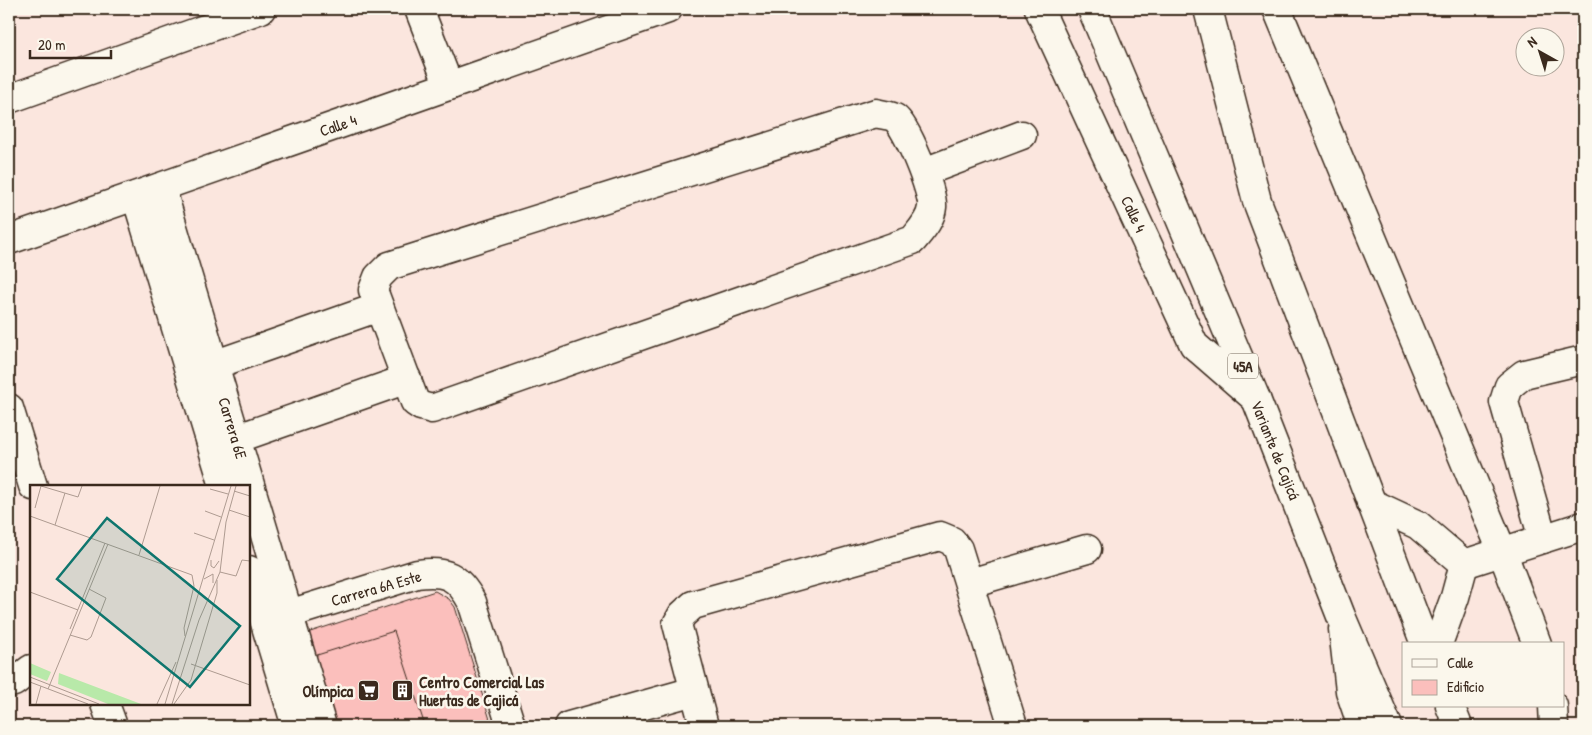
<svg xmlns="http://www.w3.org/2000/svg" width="1592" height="735" viewBox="0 0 1592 735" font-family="'Patrick Hand',sans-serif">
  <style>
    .building { fill: #fbbfbc; stroke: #3b2a1e }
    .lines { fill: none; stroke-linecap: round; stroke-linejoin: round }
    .minor-casing { stroke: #3b2a1e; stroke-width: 31 }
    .highway-casing { stroke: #3b2a1e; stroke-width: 31 }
    .minor { stroke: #fbf7ec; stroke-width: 28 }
    .highway { stroke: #fbf7ec; stroke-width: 28 }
    .labels { text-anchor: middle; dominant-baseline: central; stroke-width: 5; stroke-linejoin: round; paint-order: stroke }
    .shield { fill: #fbf7ec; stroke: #75685c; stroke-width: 1 }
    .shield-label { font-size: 15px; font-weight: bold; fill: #3b2a1e }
    .street-label { font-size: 16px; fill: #3b2a1e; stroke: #fbf7ec }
    .poi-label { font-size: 16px; font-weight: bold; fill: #3b2a1e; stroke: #fbf7ec; text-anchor: start }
    .inset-road { fill: none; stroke: #ae9b91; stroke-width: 1 }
    .view { fill: #0f766e; fill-opacity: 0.15; stroke: #0f766e; stroke-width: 2.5 }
    .inset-edge { fill: none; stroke: #3b2a1e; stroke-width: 2.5 }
  </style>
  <rect width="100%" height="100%" fill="#fbe6de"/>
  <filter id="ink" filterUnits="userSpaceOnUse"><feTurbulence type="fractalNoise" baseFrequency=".02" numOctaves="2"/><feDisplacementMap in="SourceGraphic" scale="10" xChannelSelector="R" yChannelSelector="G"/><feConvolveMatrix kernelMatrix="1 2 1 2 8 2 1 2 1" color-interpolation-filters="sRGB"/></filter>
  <g filter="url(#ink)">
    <g class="building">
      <polygon points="435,591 449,599 455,607 492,726 336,726 307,633"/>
      <polygon points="394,631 425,726 336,726 314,656"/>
    </g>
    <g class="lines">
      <defs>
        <g id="minor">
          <polyline points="419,9 449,86"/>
          <polyline points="1039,9 1194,345 1256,399"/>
          <polyline points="1277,9 1502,551 1537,644"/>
          <polyline points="9,99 261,9"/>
          <path d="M 876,113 C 882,115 890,115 895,118 C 906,125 934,193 932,207 C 931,220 921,230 913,240 L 432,409 L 421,406 L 415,402 L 373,290 L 378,277 L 389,266 Z"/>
          <polyline points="924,172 1022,135"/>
          <polyline points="161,187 322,726"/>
          <polyline points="136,196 224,486"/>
          <polyline points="9,240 668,9"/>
          <polyline points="214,362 228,360 379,307"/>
          <polyline points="9,408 33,486"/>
          <polyline points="235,435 250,434 407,379"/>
          <polyline points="1371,503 1418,525 1464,564"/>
          <polyline points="1543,539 1504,402 1509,386 1524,374 1583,360"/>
          <polyline points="1464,564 1583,526"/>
          <polyline points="249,570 296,726"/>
          <polyline points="970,583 1087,549"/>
          <path d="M 289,614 L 417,574 C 446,570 458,576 472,602 L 511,726"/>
          <polyline points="1343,629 1350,691 1362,726"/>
          <polyline points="1438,644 1455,597 1464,564"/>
          <polyline points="9,683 14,682 31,669"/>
          <polyline points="105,704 113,726"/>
          <polyline points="1553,706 1554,726"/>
          <polyline points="569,726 694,691"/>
          <polyline points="704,726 677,624 682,615 693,605 940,536 952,541 958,549 1013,726"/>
        </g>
        <g id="highway">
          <polyline points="1092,9 1256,399 1341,616 1388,726"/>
          <polyline points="1208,9 1257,201 1425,644"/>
          <polyline points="1450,706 1458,726"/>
        </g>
      </defs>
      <use href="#minor" class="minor-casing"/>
      <use href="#highway" class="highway-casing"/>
      <use href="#minor" class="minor"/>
      <use href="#highway" class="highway"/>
    </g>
  </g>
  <defs>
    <symbol id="supermarket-square" viewBox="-11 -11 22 22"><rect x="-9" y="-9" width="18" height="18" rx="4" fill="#3b2a1e" stroke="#fbf7ec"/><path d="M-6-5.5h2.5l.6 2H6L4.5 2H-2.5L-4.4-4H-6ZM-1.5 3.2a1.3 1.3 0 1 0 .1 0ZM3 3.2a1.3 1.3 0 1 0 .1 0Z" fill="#fff"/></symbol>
    <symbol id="building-square" viewBox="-11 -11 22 22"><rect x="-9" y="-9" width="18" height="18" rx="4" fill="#3b2a1e" stroke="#fbf7ec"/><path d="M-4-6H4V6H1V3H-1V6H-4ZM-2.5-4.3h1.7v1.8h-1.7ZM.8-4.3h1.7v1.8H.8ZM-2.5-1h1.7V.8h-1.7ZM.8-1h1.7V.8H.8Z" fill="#fff"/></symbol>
  </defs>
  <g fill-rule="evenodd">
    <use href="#supermarket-square" x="356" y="678" width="25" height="25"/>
    <use href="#building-square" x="390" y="678" width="25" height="25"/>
  </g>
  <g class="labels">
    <rect class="shield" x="1228" y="353.5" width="30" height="25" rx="4"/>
    <g class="shield-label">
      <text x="1243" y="366">45A</text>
    </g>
    <g class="street-label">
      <text transform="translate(338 125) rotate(-19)">Calle 4</text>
      <text transform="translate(1134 214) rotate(65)">Calle 4</text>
      <text transform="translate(233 428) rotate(73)">Carrera 6E</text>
      <text transform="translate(1276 450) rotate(68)">Variante de Cajicá</text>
      <text transform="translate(376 588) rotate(-16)">Carrera 6A Este</text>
    </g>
    <g class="poi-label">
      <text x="419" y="682">Centro Comercial Las<tspan x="419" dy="18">Huertas de Cajicá</tspan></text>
      <text x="353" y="691" text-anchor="end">Olímpica</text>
    </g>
  </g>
  <g transform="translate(30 485)">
    <rect width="220" height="220" fill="#fbe6de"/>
    <path d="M 0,178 L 21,187 L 17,196 L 0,189 ZM 29,188 L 111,219 L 78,219 L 28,199 Z" fill="#b8e9a9"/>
    <path class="inset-road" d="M 11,1 L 48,12 L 52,1M 180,4 L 198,9M 204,6 L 220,11M 5,23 L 11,1M 199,25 L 220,32M 175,26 L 191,32M 0,31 L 162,90 L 164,101 L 154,143 L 155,151M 25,40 L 35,8M 164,48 L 184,55M 109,70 L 130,1M 181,75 L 181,81 L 184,83 L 189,76M 190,87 L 206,91 L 212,75 L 220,76M 174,94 L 183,89 L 183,98M 0,107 L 48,125M 40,144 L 75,58M 40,150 L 57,155 L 61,152 L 76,113 L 59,104M 161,179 L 220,200M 0,192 L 69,219M 0,197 L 58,219M 18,204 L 78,59M 6,219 L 11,201M 127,219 L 146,177M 135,219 L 201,1M 142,219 L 169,135 L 190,87 L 196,37 L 206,1M 144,219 L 161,195 L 187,108 L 187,95"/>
    <path class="view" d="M 77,33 L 210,141 L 160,202 L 27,94 Z"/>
    <rect width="220" height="220" class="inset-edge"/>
  </g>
  <rect width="1592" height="735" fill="none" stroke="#fbf7ec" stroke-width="30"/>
  <rect x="15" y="15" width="1562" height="705" fill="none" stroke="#3b2a1e" stroke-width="2" filter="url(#ink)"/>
  <rect x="1402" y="642" width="162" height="65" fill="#fbf7ec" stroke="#aea59a"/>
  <rect x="1412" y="659" width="25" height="8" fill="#fbf7ec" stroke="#aea59a"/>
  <text x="1447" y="668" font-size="15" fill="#3b2a1e">Calle</text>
  <rect x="1412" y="680" width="25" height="15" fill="#fbbfbc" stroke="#aea59a"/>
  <text x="1447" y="692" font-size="15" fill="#3b2a1e">Edificio</text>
  <g transform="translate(1540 52) rotate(321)"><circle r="24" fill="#fbf7ec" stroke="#aea59a"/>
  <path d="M0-4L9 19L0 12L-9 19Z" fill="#3b2a1e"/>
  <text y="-8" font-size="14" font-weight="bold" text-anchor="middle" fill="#3b2a1e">N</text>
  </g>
  <path d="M30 50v8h81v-8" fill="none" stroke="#3b2a1e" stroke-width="2.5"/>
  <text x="38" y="50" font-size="15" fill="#3b2a1e" stroke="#fbf7ec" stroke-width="4" paint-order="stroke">20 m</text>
</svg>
